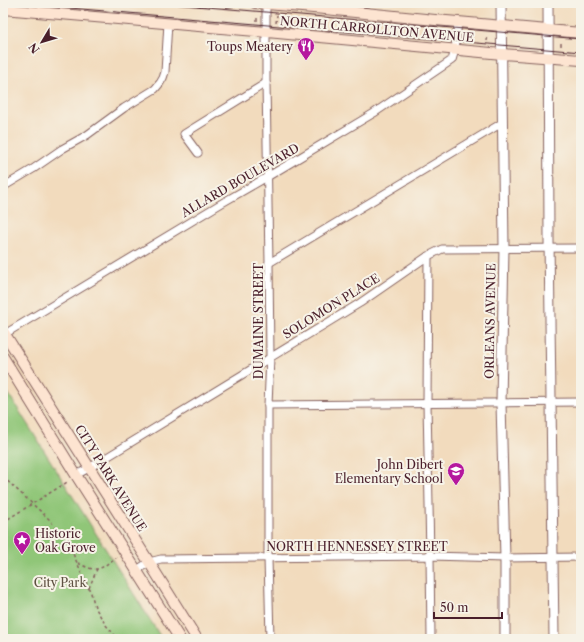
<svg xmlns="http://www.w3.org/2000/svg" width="584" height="642" viewBox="0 0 584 642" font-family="'Libre Caslon Text',serif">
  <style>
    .green { fill: #90c678; stroke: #6d7252 }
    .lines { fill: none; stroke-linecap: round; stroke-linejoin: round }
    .minor-casing { stroke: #85615e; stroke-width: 9 }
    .tertiary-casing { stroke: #85615e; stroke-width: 11 }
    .secondary-casing { stroke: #85615e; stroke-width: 12 }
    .path { stroke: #85615e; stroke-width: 1.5; stroke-dasharray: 3 3; stroke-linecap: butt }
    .minor { stroke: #fff; stroke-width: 7 }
    .tertiary { stroke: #fff; stroke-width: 9 }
    .secondary { stroke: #fde4d1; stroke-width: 10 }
    .tram { stroke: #4a1f2b; stroke-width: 1 }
    .labels { text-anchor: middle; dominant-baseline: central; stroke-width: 4; stroke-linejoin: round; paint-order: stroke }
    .street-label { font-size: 12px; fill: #4a1f2b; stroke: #f7f3e8 }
    .poi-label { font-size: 12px; fill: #4a1f2b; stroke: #f7f3e8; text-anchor: end }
    .park-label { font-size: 12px; fill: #5f5142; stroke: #f7f3e8 }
  </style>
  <rect width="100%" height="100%" fill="#f7f3e8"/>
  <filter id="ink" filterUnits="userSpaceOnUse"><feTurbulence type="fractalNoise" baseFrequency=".025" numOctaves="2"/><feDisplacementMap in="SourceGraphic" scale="8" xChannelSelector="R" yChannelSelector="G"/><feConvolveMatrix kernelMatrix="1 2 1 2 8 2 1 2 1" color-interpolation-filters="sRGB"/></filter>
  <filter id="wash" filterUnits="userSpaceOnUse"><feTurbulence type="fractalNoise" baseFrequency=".012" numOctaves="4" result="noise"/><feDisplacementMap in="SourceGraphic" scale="16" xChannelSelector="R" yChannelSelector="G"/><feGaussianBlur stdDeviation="0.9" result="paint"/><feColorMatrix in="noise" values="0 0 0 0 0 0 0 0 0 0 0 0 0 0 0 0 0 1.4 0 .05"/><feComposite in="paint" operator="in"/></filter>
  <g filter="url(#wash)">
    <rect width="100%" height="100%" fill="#f2dbbd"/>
    <polygon class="green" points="3,385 162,639 3,639"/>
  </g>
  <g filter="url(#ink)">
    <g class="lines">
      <defs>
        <g id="minor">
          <polyline points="266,3 266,83 269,263 270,358 268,405 268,558 270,639"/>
          <polyline points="198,153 184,134 266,83"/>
          <polyline points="3,187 33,169 62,149 87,135 124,108 155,89 160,83 163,78 165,72 168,23"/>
          <polyline points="428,256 427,403 430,556 431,639"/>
          <polyline points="269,263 502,123"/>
          <polyline points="3,335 222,203 267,177 374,113 452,60 455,50 458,22"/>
          <polyline points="268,405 581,402"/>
          <polyline points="76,475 89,468 360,303 428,256 442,249 581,248"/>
          <polyline points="137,570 149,562 161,559 430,556 505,558 581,557"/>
        </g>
        <g id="tertiary">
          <polyline points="501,3 504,248 501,403 505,558 505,639"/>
          <polyline points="548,3 549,240 554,639"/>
        </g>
        <g id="secondary">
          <polyline points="255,3 325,9 435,20 581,33"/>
          <polyline points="3,9 267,32 502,54 581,60"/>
          <polyline points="3,331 149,562 197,639"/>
          <polyline points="3,357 76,475 180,639"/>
        </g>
      </defs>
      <use href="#minor" class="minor-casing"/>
      <use href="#tertiary" class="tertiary-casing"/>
      <use href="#secondary" class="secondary-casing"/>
      <g class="path">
        <polyline points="257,21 257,15"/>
        <polyline points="276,23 277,15"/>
        <polyline points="487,41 488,35"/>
        <polyline points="561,46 561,40"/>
        <polyline points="3,477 50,520 57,531 68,536 70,542 71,547 73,554 91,593 95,607 105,624 118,639"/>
        <polyline points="3,522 69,481"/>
        <path d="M 78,563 C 99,574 99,569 117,557"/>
        <polyline points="89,588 97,569"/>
      </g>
      <use href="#minor" class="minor"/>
      <use href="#tertiary" class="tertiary"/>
      <use href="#secondary" class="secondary"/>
      <g class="tram">
        <polyline points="12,3 581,52"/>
        <polyline points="160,3 581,39"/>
      </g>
    </g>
  </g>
  <defs>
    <symbol id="restaurant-pin" viewBox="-11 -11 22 30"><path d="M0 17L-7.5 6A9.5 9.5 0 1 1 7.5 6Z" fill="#b5179e" stroke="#f7f3e8"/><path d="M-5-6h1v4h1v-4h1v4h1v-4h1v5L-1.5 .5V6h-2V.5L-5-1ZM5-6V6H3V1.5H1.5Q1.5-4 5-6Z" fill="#fff"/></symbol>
    <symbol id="school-pin" viewBox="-11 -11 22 30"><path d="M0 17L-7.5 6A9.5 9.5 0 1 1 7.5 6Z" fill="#b5179e" stroke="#f7f3e8"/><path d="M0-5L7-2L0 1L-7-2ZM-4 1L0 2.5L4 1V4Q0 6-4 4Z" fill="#fff"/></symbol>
    <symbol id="sight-pin" viewBox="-11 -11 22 30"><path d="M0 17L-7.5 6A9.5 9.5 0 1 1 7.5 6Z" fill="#b5179e" stroke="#f7f3e8"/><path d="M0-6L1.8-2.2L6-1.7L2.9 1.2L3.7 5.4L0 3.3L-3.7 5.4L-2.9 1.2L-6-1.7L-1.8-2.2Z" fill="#fff"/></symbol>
  </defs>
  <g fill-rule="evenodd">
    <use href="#restaurant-pin" x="296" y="36" width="20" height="27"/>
    <use href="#school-pin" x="446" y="461" width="20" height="27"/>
    <use href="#sight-pin" x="12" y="530" width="20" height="27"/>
  </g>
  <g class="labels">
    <g class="street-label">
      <text transform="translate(377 29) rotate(5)">NORTH CARROLLTON AVENUE</text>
      <text transform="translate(240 180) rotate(-30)">ALLARD BOULEVARD</text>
      <text transform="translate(331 306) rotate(-32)">SOLOMON PLACE</text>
      <text transform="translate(258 321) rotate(-90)">DUMAINE STREET</text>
      <text transform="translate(490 321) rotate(-89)">ORLEANS AVENUE</text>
      <text transform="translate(111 478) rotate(58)">CITY PARK AVENUE</text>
      <text x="357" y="546">NORTH HENNESSEY STREET</text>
    </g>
    <g class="poi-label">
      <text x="293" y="46">Toups Meatery</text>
      <text x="443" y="464">John Dibert<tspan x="443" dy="14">Elementary School</tspan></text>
      <text x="35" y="533" text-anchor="start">Historic<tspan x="35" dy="14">Oak Grove</tspan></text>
    </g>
    <g class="park-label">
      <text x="60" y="582">City Park</text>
    </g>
  </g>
  <rect width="584" height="642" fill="none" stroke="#f7f3e8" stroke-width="16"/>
  <g transform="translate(42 42) rotate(232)" stroke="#f7f3e8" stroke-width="3" paint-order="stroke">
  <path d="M0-3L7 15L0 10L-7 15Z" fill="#4a1f2b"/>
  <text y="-6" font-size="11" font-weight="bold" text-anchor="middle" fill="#4a1f2b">N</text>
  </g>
  <path d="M434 612v6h68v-6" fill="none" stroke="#4a1f2b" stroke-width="2"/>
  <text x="440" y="612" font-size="12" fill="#4a1f2b" stroke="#f7f3e8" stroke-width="3" paint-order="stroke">50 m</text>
</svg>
